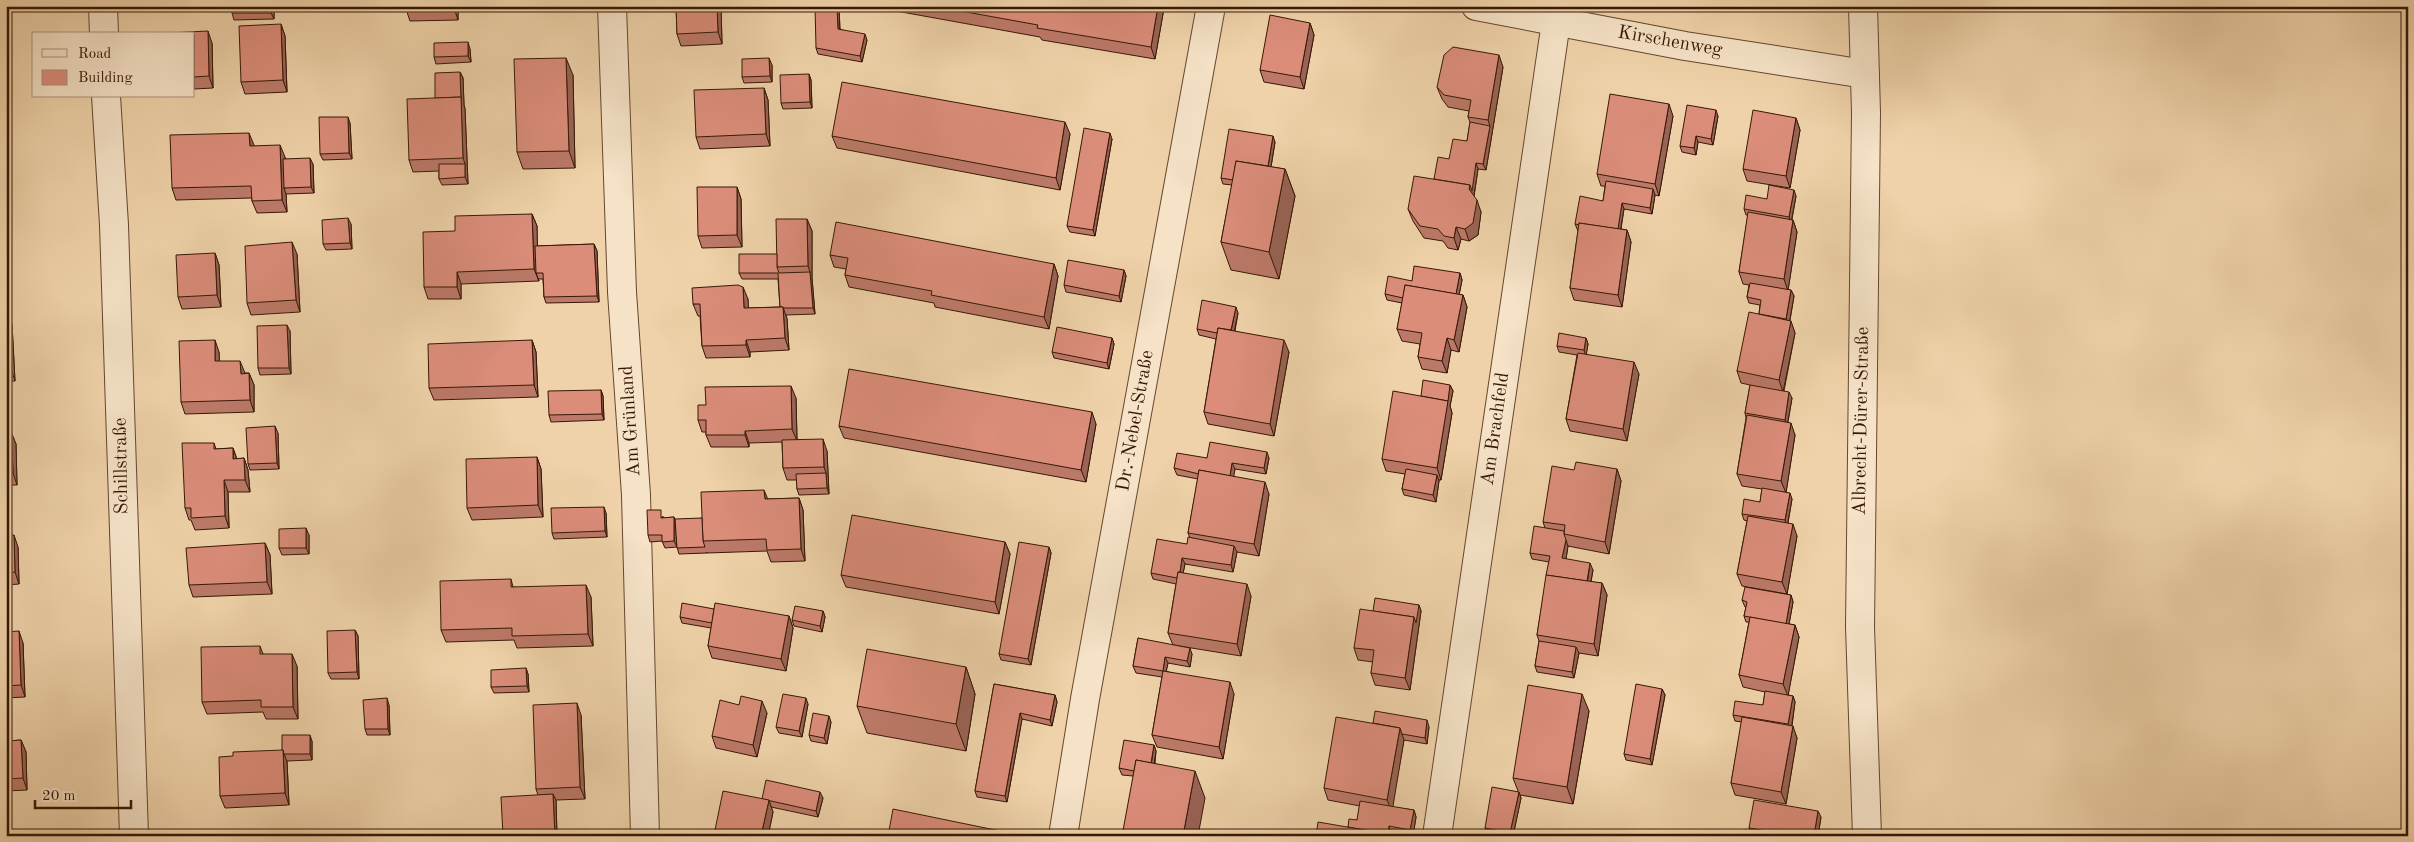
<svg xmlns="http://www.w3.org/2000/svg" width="2414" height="842" viewBox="0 0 2414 842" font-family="'Old Standard TT',serif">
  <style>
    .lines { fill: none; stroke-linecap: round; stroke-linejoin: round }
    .minor-casing { stroke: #65462e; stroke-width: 30 }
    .minor { stroke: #f5e2c7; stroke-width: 28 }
    .wall { fill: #bc7969; stroke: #371805 }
    .shaded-wall { fill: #996355; stroke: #371805 }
    .building { fill: #db8d7a; stroke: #371805 }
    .labels { text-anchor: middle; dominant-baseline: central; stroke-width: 4; stroke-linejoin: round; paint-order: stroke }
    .street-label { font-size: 19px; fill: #371805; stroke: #f5e2c7 }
  </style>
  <rect width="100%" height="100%" fill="#efd2a9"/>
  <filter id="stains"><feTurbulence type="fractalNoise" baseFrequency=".004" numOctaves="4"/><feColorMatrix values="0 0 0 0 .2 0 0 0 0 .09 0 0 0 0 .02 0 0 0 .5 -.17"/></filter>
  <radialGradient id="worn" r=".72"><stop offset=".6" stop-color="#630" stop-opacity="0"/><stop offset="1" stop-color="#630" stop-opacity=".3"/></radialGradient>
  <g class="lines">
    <defs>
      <g id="minor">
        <polyline points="103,6 104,34"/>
        <polyline points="612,6 622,292 636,495 645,836"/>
        <polyline points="1476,6 1685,46 1865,74"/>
        <polyline points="1863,6 1866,113 1860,627 1867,836"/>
        <polyline points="106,96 114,225 134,836"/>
        <polyline points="1063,836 1085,699 1211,6"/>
        <polyline points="1437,836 1556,22"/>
      </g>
    </defs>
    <use href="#minor" class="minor-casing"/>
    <use href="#minor" class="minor"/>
  </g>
  <g class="wall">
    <polygon points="231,6 274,6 274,19 234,20 232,13"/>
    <polygon points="458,6 458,20 410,21 406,9"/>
    <polygon points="676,6 721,6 722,44 681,46 677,34"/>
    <polygon points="839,6 840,29 867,40 862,62 818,54 816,48"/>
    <polygon points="895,6 1163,6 1164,8 1155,59 1042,40 1040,37 896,11"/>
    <polygon points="1310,23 1314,35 1304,89 1264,82 1260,70"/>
    <polygon points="281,24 285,36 287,92 245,94 241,82"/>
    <polygon points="194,34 212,43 213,88 194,89"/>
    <polygon points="470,49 471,62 436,64 434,57"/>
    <polygon points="772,65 772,82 744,83 742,77"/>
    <polygon points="1503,67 1486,170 1478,169 1474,197 1481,212 1478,235 1469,241 1461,239 1458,250 1448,248 1443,241 1424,238 1413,221 1408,209 1434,179 1449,159 1467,141 1470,122 1468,117 1469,111 1448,107 1442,99 1437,87"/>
    <polygon points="460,72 463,78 464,105 465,109 468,184 442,185 439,179 439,171 413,172 409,160 435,98"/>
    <polygon points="809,74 811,80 812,108 783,109 781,103"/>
    <polygon points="573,75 575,168 523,169 517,152"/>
    <polygon points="764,88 768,100 770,146 700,149 696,137"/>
    <polygon points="1673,116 1659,196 1655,195 1652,214 1624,209 1621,229 1627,230 1631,242 1622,307 1574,300 1570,288 1578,231 1575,224 1603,201 1605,186 1601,186 1597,174"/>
    <polygon points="1718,116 1713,145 1698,142 1696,155 1682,152 1680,146"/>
    <polygon points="1796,118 1800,130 1790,188 1747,181 1743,169"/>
    <polygon points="350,123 352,159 323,160 320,154"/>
    <polygon points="1070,134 1060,190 837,148 832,136"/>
    <polygon points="1112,139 1095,236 1070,232 1067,226"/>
    <polygon points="1275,142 1271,167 1285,169 1295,196 1279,279 1231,270 1221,242 1232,185 1223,184 1221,178"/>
    <polygon points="254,146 285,157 285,159 313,164 314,193 286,194 287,212 257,213 252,201 252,198 176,200 172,188"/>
    <polygon points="737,187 741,199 742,247 702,248 698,236"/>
    <polygon points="1796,196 1792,219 1793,220 1797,232 1788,290 1791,290 1794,296 1790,320 1795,333 1784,391 1792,398 1788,422 1795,435 1786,492 1792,499 1788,523 1797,536 1787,594 1742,586 1737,574 1747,521 1744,520 1742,514 1760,502 1762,489 1742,486 1737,474 1746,418 1745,413 1750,385 1741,383 1737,371 1759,314 1760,305 1749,303 1747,297 1749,285 1743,284 1739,272 1748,215 1746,215 1744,209 1767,199"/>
    <polygon points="532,214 537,226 537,246 594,244 597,251 599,302 546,303 544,297 543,279 538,279 539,281 461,284 461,299 428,299 424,287 455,231"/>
    <polygon points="807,219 812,231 812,278 815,314 786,315 787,319 789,350 750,352 750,357 706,358 702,346 700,316 698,316 693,304 748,299 748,308 780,307 778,279 742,279 739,273 777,254"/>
    <polygon points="351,224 352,249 326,250 323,244"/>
    <polygon points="6,236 8,241 9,282 6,282"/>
    <polygon points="215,253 219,265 221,307 182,309 178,297"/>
    <polygon points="297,254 300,312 251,315 247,303"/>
    <polygon points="830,255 1054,264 1058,276 1049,329 935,307 934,303 849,287 845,275 846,269 834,267"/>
    <polygon points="1124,270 1126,276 1121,302 1066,292 1064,285"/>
    <polygon points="1460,273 1462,280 1459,295 1463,295 1467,307 1459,352 1451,350 1447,373 1422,369 1418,357 1420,344 1402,341 1397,329 1402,303 1387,300 1385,294 1412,281"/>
    <polygon points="1238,313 1235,331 1289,352 1274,436 1208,424 1204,412 1216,339 1199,335 1197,329"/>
    <polygon points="6,318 12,324 15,381 6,382"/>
    <polygon points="290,331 291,374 260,375 258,368"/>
    <polygon points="1112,338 1114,344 1109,369 1054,358 1052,352"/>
    <polygon points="1586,338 1588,344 1586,354 1639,374 1627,441 1570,431 1566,419 1577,355 1559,352 1557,346"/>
    <polygon points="532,340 536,352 538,397 434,400 429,388"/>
    <polygon points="219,352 219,361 245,373 249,373 254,385 254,412 185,414 181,402"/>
    <polygon points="1450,385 1453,391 1450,406 1452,413 1441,480 1439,480 1439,481 1436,502 1404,495 1402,489 1405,474 1386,471 1382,459 1421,396"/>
    <polygon points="601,390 603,396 604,420 551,422 549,415"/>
    <polygon points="796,398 797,439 827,451 829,494 799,495 797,489 797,480 787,480 783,468 782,442 749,443 749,447 711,447 706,435 706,432 702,432 698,420 706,405"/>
    <polygon points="1096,424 1086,482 844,438 839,426"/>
    <polygon points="6,432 11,432 16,444 17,485 6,485"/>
    <polygon points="278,433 279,469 250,470 248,464"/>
    <polygon points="214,443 216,449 233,448 237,459 244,458 248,470 250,492 228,492 229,528 195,530 191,520 189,520 185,508"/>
    <polygon points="537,457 541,469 543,517 472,520 467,508"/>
    <polygon points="1207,458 1269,458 1266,474 1235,469 1233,476 1269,494 1259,556 1237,552 1233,572 1185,564 1183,573 1251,596 1241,656 1173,645 1168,633 1176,584 1153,579 1151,573 1187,544 1190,538 1188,533 1198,479 1177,475 1174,468"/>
    <polygon points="1617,469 1621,481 1609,554 1568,546 1566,559 1593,570 1591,582 1602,583 1607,595 1598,656 1579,653 1574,678 1537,672 1535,666 1539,641 1537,635 1549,562 1532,559 1530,553 1545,528 1543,522"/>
    <polygon points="799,498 803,510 805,561 771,562 767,551 707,553 707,552 707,553 679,554 677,547 665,548 662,541 650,542 648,535 663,516 663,518 674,517 676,523 702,518 768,499"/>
    <polygon points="606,513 607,537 554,539 552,533"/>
    <polygon points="6,535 18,547 19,584 6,585"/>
    <polygon points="309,535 309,554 282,555 279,548"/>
    <polygon points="1005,542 1010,554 999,614 846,587 841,575"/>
    <polygon points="265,543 270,555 272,594 193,597 189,585"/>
    <polygon points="1049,547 1051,553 1031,665 1001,660 999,654"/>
    <polygon points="511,579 513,587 591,597 593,646 517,648 514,640 446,642 441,630"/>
    <polygon points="1791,595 1793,602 1789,624 1795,625 1799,637 1788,695 1793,696 1795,702 1792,726 1797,738 1786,804 1735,795 1731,783 1742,722 1735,721 1733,715 1763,705 1765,692 1743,687 1739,675 1749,622 1746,622 1744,616 1746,607 1745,607 1742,600"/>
    <polygon points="1419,605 1421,611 1410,690 1375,685 1371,673 1373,662 1358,660 1354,648 1373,611"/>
    <polygon points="714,609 789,616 793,628 786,671 712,658 708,646 711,628 682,623 680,617"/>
    <polygon points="823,611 825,617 822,632 794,626 792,620"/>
    <polygon points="355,630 358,636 359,679 331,679 328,673"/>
    <polygon points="6,632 23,643 25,697 6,698"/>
    <polygon points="1138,638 1192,654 1190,667 1168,663 1166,671 1234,694 1223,759 1157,747 1152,735 1162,677 1136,673 1133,666"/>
    <polygon points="260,646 263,654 297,666 298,719 266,719 263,712 207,714 202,702"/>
    <polygon points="966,667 975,694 966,751 867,733 857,706"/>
    <polygon points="526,668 528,674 529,692 494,693 491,687"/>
    <polygon points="994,684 1055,695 1057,702 1052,726 1022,719 1007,802 977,797 975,791"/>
    <polygon points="1662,689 1665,695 1652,765 1626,760 1624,754"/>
    <polygon points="808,704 802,737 779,733 776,727"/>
    <polygon points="389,705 390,735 367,735 365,729"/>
    <polygon points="1589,711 1573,804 1520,795 1521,798 1513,836 1496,836 1488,834 1485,828 1518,791 1513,778"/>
    <polygon points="767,713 757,757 716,748 712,736"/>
    <polygon points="581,715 585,799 556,800 557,836 503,836 538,795 536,789"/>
    <polygon points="831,722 827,744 811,741 809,735"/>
    <polygon points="1373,723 1429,727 1427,744 1404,740 1392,807 1414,810 1416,817 1413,836 1391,832 1391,836 1316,836 1348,827 1357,820 1360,806 1328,800 1324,788"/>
    <polygon points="6,734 9,741 21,740 26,752 27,790 6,791"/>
    <polygon points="312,741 312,760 287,761 289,805 225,808 220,796 282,750"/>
    <polygon points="1154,745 1156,751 1155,764 1205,798 1133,776 1122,775 1119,768"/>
    <polygon points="823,798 818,817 771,807 773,812 768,836 717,836 715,830 762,799"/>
    <polygon points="1821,817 1818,836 1744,836 1750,830 1749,828"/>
  </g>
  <g class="shaded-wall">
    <polygon points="271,6 274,6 274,19 271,13"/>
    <polygon points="454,6 458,6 458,20 454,8"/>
    <polygon points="717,6 721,6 722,44 718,32"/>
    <polygon points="837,6 839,6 840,35 838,29"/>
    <polygon points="1158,6 1163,6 1164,8 1155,59 1151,47"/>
    <polygon points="1310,23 1314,35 1304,89 1300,77"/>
    <polygon points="281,24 285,36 287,92 283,80"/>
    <polygon points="208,31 212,43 213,88 209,76"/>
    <polygon points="865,34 867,40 862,62 860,56"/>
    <polygon points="468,42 470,49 471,62 468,56"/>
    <polygon points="1499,55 1503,67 1486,170 1483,164 1490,126 1488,120"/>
    <polygon points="566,58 573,75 575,168 569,151"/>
    <polygon points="769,58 772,65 772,82 770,76"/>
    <polygon points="460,72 463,78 464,105 465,109 468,184 465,177 465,164 463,158"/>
    <polygon points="809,74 811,80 812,108 810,102"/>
    <polygon points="764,88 768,100 770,146 766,134"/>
    <polygon points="1669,104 1673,116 1659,196 1655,184"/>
    <polygon points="1716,110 1718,116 1713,145 1711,139"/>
    <polygon points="348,117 350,123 352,159 349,153"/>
    <polygon points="1796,118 1800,130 1790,188 1786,176"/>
    <polygon points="1065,122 1070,134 1060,190 1056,178"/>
    <polygon points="249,133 254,145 254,158 250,146"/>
    <polygon points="1110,133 1112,139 1095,236 1093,230"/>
    <polygon points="1273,136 1275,142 1267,191 1265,185"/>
    <polygon points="1696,136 1698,142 1696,155 1694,148"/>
    <polygon points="280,145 285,157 286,188 284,188 286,194 287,212 282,200"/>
    <polygon points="310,158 313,164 314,193 311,187"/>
    <polygon points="1476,163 1478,169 1473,201 1469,189"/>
    <polygon points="1285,169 1295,196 1279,279 1269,252"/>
    <polygon points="737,187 741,199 742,247 737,235"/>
    <polygon points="1653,189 1655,195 1652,214 1650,208"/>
    <polygon points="1794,190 1796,196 1791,223 1789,217"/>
    <polygon points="1477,200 1481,212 1478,235 1469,241 1465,229"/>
    <polygon points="1622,203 1624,209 1619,238 1617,232"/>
    <polygon points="532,214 537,226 538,273 536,273 539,281 534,269"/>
    <polygon points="348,218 351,224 352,249 350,243"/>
    <polygon points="807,219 812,231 812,278 815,314 813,308 810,272 808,266"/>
    <polygon points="1793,220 1797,232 1788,291 1784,279"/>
    <polygon points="1456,227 1461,239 1458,250 1454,238"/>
    <polygon points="1627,230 1631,242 1622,307 1618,295"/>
    <polygon points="6,236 8,241 9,282 6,274"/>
    <polygon points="292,242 297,254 300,312 296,300"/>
    <polygon points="594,244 597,251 599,302 597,296"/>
    <polygon points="215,253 219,265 221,307 217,295"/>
    <polygon points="1054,264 1058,276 1049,329 1044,317"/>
    <polygon points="1124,270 1126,276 1121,302 1119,296"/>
    <polygon points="457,272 461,284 461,299 457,287"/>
    <polygon points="1460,273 1462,280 1457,306 1455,299"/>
    <polygon points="743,287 748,299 749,320 744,308"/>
    <polygon points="1791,290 1794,296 1789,325 1786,319"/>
    <polygon points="1463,295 1467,307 1459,352 1454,340"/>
    <polygon points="783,307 787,319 789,350 785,338"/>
    <polygon points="1236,307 1238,313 1232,342 1230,336"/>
    <polygon points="10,318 12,324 15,381 11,369 9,332"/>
    <polygon points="1791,321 1795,333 1783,392 1779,380"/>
    <polygon points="287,325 290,331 291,374 289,368"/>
    <polygon points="1112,338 1114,344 1109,369 1107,363"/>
    <polygon points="1447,338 1451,350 1447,373 1442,361"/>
    <polygon points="1586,338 1588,344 1586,357 1584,350"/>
    <polygon points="215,340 219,352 220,373 215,361"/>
    <polygon points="532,340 536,352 538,397 534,385"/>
    <polygon points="746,340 750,352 750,357 746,345"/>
    <polygon points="1284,340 1289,352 1274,436 1270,424"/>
    <polygon points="240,361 245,373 245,386 241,374"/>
    <polygon points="1634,362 1639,374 1627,441 1623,429"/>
    <polygon points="249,373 254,385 254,412 250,400"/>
    <polygon points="1450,385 1453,391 1450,406 1452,413 1441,480 1437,468"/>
    <polygon points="791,386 796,398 797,441 792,429"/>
    <polygon points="601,390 603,396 604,420 602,414"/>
    <polygon points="1789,392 1792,398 1787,426 1785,420"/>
    <polygon points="1092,412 1096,424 1086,482 1081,470"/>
    <polygon points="1791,423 1795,435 1786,493 1781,481"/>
    <polygon points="275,426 278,433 279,469 277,463"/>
    <polygon points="745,431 749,443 749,447 745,435"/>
    <polygon points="11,432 16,444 17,485 13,473"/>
    <polygon points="823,439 827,451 829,494 827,488 826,473 824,467"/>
    <polygon points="233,448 237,460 233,459"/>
    <polygon points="1267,452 1269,458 1266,474 1264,468"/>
    <polygon points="537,457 541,469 543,517 538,505"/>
    <polygon points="244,458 248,470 250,492 245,480"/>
    <polygon points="1232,463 1235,469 1232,487 1229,481"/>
    <polygon points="1617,469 1621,481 1609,554 1605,542"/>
    <polygon points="1437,475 1439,481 1436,502 1433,495"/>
    <polygon points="224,480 228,492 229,528 225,516"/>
    <polygon points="1265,482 1269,494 1259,556 1254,544"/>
    <polygon points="764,490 769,502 765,499"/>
    <polygon points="1790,493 1792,499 1787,527 1785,520"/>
    <polygon points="799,498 803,510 805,561 801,549"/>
    <polygon points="604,507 606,513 607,537 605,531"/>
    <polygon points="674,517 676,524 677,547 674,541"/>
    <polygon points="1793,524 1797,536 1787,594 1782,582"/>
    <polygon points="306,528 309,535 309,554 306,548"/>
    <polygon points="14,535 18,547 19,584 15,572"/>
    <polygon points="1566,540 1568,546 1565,565 1562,558"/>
    <polygon points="1005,542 1010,554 999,614 995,602"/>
    <polygon points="265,543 270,555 272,594 267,582"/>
    <polygon points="1234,546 1237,552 1233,572 1231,565"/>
    <polygon points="1049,547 1051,553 1031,665 1028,659"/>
    <polygon points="1182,558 1185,564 1181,584 1179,578"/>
    <polygon points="1590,563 1593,570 1589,591 1587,585"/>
    <polygon points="1602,583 1607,595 1598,656 1594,644"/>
    <polygon points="1247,584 1251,596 1241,656 1237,644"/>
    <polygon points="586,585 591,597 593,646 588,634"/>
    <polygon points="1791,595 1793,602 1788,630 1786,624"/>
    <polygon points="1419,605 1421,611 1410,690 1405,678 1414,617"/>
    <polygon points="823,611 825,617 822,632 820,626"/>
    <polygon points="789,616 793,628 786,671 781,659"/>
    <polygon points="1795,625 1799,637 1788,696 1783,684"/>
    <polygon points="355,630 358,636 359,679 357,672"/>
    <polygon points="19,631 23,643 25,697 21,685"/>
    <polygon points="1576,647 1579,653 1574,678 1572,672"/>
    <polygon points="1190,648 1192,654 1190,667 1187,661"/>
    <polygon points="292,654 297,666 298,719 293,707"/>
    <polygon points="1165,657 1168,663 1165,678 1163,671"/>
    <polygon points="966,667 975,694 966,751 956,724"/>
    <polygon points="526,668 528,674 529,692 527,686"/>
    <polygon points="1230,682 1234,694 1223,759 1219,747"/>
    <polygon points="1662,689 1665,695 1652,765 1650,759"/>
    <polygon points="1582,694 1589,711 1573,804 1567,787"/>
    <polygon points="1055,695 1057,702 1052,726 1050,720"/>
    <polygon points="1793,696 1795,702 1791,731 1788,724"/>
    <polygon points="387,698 389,705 390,735 388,729"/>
    <polygon points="806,698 808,704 802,737 799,731"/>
    <polygon points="762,701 767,713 757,757 753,745"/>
    <polygon points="577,703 581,715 585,799 580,787"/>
    <polygon points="1020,713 1022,719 1007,802 1005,796"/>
    <polygon points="829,716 831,722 827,744 824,738"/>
    <polygon points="1427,720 1429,727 1427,744 1425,738"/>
    <polygon points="1793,726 1797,738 1786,804 1781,792"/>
    <polygon points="1400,728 1404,740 1392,812 1387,800"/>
    <polygon points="310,735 312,741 312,760 310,754"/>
    <polygon points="21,740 26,752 27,790 23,778"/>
    <polygon points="1154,745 1156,751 1152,779 1150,773"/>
    <polygon points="283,750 287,762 289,805 285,793"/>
    <polygon points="1195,771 1205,798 1198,836 1183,836"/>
    <polygon points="820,792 823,798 818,817 816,811"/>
    <polygon points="1519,792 1521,798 1513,836 1512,836 1510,833"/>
    <polygon points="553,794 556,800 557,836 555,836"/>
    <polygon points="769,800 773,812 768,836 761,836"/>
    <polygon points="1414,810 1416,817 1413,836 1410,830"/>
    <polygon points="1818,811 1821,817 1818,836 1814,836"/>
    <polygon points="1389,826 1391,832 1391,836 1388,836"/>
  </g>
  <g class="building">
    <polygon points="231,6 271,6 271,13 232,13"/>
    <polygon points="406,6 454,6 454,8 406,9"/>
    <polygon points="676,6 717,6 718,32 677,34"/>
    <polygon points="815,6 837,6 838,29 865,34 860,56 816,48"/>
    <polygon points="933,6 1158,6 1151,47 1037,28 1038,25"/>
    <polygon points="1270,15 1310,23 1300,77 1260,70"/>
    <polygon points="281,24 283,80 241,82 239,26"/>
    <polygon points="208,31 209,76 194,77 194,34 167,34 167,33"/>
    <polygon points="468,42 468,56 434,57 434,43"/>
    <polygon points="1453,47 1499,55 1488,120 1468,117 1471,100 1444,95 1437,87 1444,55"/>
    <polygon points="566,58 569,151 517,152 514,59"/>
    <polygon points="769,58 770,76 742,77 742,59"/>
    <polygon points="460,72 461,99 461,97 435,98 435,73"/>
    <polygon points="809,74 810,102 781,103 780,75"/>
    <polygon points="842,82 1065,122 1056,178 832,136"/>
    <polygon points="764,88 766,134 696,137 694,90"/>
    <polygon points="1610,94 1669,104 1655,184 1597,174"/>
    <polygon points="461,97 463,158 409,160 407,99"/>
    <polygon points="1687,105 1716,110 1711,139 1696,136 1694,148 1680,146"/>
    <polygon points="1753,110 1796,118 1786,176 1743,169"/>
    <polygon points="319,117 348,117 349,153 320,154"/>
    <polygon points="1470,122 1490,126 1483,164 1476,163 1472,191 1470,185 1434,179 1438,157 1449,159 1453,139 1467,141"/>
    <polygon points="1084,128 1110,133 1093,230 1067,226"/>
    <polygon points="1229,129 1273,136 1268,166 1236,161 1233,180 1221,178"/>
    <polygon points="249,133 250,146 280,145 282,200 252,201 251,186 172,188 170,135"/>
    <polygon points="310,158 311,187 284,188 283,159"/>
    <polygon points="1236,161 1285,169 1269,252 1221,242"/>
    <polygon points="439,164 465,164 465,177 439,179"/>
    <polygon points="1414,176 1470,185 1469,189 1477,200 1473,223 1465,229 1456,227 1454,238 1444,236 1438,229 1420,226 1408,209"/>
    <polygon points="1606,181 1653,189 1650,208 1622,203 1618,229 1579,223 1579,225 1575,224 1580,196 1603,201"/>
    <polygon points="1769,185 1794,190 1789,217 1744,209 1746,195 1767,199"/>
    <polygon points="697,187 737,187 737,235 698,236"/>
    <polygon points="1748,212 1793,220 1784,279 1739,272"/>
    <polygon points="532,214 534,269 457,272 457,287 424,287 423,232 455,231 455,216"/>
    <polygon points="348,218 350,243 323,244 322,220"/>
    <polygon points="776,219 807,219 808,266 777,267"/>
    <polygon points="836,222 1054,264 1044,317 931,295 932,291 845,275 848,258 830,255"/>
    <polygon points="1579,223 1627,230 1618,295 1570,288"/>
    <polygon points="292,242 296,300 247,303 245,246"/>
    <polygon points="594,244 597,296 544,297 543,273 536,273 535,246"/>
    <polygon points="215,253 217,295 178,297 176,255"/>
    <polygon points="739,254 777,254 777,267 779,273 810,272 813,308 783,308 783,307 780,307 778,273 739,273"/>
    <polygon points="1068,260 1124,270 1119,296 1064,285"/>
    <polygon points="1414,266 1460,273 1456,294 1405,285 1403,298 1385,294 1388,276 1412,281"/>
    <polygon points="1750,283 1791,290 1786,319 1759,314 1761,300 1747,297"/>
    <polygon points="738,285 743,287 744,308 783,307 785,338 746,340 746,345 702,346 700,304 693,304 692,288"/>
    <polygon points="1405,285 1463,295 1454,340 1447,338 1442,361 1418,357 1422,333 1397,329"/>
    <polygon points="1202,300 1236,307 1231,330 1218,328 1217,333 1197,329"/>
    <polygon points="1749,312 1791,321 1779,380 1737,371"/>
    <polygon points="6,318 10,318 11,338 9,332 6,332"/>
    <polygon points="287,325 289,368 258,368 257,326"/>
    <polygon points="1057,327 1112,338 1107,363 1052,352"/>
    <polygon points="1218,328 1284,340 1270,424 1204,412"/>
    <polygon points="6,332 9,332 11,369 6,369"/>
    <polygon points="1559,333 1586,338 1584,350 1557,346"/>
    <polygon points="215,340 215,361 240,361 241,374 249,373 250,400 181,402 179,341"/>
    <polygon points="532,340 534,385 429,388 428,344"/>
    <polygon points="1578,353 1634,362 1623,429 1566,419"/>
    <polygon points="849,369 1092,412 1081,470 839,426"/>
    <polygon points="1423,380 1450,385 1448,401 1421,396"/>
    <polygon points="1750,385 1789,392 1785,420 1745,413"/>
    <polygon points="791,386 792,429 745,431 745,435 706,435 706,420 698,420 698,405 706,405 705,387"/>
    <polygon points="601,390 602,414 549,415 548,391"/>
    <polygon points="1393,391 1448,401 1437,468 1382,459"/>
    <polygon points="1747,415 1791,423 1781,481 1737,474"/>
    <polygon points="275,426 277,463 248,464 246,428"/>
    <polygon points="6,432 11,432 13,473 6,473"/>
    <polygon points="823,439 824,467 783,468 782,440"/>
    <polygon points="1210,442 1267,452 1264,468 1232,463 1230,476 1199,470 1199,474 1174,468 1177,453 1207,458"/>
    <polygon points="182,443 214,443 214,449 233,448 233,459 244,458 245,480 224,480 225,516 191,518 191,508 185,508"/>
    <polygon points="537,457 538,505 467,508 466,459"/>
    <polygon points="1576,462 1617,469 1605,542 1564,534 1565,525 1543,522 1552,466 1574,470"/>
    <polygon points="1406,469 1437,475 1433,495 1402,489"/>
    <polygon points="1199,470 1265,482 1254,544 1188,533"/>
    <polygon points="826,473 827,488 797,489 796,474"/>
    <polygon points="1762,488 1790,493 1785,520 1742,514 1744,499 1760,502"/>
    <polygon points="764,490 765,499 799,498 801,549 767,550 766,539 703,541 701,492"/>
    <polygon points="604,507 605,531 552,533 551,508"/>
    <polygon points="647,510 661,510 661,518 674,517 674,541 662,542 662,535 648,535"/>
    <polygon points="852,515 1005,542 995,602 841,575"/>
    <polygon points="1748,516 1793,524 1782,582 1737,574"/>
    <polygon points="702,518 703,541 705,547 677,548 675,519"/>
    <polygon points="1534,526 1564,531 1564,534 1566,540 1562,558 1590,563 1587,581 1546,575 1550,556 1530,553"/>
    <polygon points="306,528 306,548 279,548 279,529"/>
    <polygon points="6,535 14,535 15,572 6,573"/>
    <polygon points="1188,537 1234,546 1231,565 1182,558 1180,572 1178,572 1177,578 1151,573 1157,539 1187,544"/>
    <polygon points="1019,542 1049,547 1028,659 999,654"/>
    <polygon points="265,543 267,582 189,585 186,548"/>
    <polygon points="1178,572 1247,584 1237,644 1168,633"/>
    <polygon points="1546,575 1602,583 1594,644 1537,635"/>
    <polygon points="511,579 511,587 586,585 588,634 512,636 512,628 441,630 440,581"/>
    <polygon points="1745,587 1791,595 1786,624 1744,616 1747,602 1742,600"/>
    <polygon points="1375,598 1419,605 1416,623 1414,617 1373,611"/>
    <polygon points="682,603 714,609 712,623 680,617"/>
    <polygon points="715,603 789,616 781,659 708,646"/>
    <polygon points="795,606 823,611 820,626 792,620"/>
    <polygon points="1360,609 1414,617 1405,678 1371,673 1374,650 1354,648"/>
    <polygon points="1750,617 1795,625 1783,684 1739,675"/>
    <polygon points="355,630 357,672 328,673 327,631"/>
    <polygon points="19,631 21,685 6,686 6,632"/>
    <polygon points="1138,638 1190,648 1187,661 1165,657 1163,671 1133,666"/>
    <polygon points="1539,641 1576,647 1572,672 1535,666"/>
    <polygon points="260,646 260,654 292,654 293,707 261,707 261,700 202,702 201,647"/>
    <polygon points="867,649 966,667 956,724 857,706"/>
    <polygon points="526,668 527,686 491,687 491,670"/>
    <polygon points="1163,671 1230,682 1219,747 1152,735"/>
    <polygon points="994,684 1055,695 1050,720 1020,713 1005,796 975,791"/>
    <polygon points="1636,684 1662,689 1650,759 1624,754"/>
    <polygon points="1528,685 1582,694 1567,787 1513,778"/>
    <polygon points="1765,691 1793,696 1788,724 1733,715 1735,701 1763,705"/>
    <polygon points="783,694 806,698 799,731 776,727"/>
    <polygon points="741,696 762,701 753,745 712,736 720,700 739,705"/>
    <polygon points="387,698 388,729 365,729 363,700"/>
    <polygon points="577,703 580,787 536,789 533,705"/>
    <polygon points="1375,711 1427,720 1425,738 1402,734 1400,728 1373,723"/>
    <polygon points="813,713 829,716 824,738 809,735"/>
    <polygon points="1336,717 1400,728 1387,800 1324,788"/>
    <polygon points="1742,717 1793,726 1781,792 1731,783"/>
    <polygon points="6,734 7,741 21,740 23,778 6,779"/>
    <polygon points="282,735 310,735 310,754 284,754 283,750 282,750"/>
    <polygon points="1124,740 1154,745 1151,763 1136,760 1134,771 1119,768"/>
    <polygon points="283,750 285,793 220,796 219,757 233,756 233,752"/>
    <polygon points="1136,760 1195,771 1183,836 1122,836"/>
    <polygon points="766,780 820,792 816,811 762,799"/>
    <polygon points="1492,787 1519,792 1510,833 1485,828"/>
    <polygon points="723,791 769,800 761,836 743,836 715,830"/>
    <polygon points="553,794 555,836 503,836 501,797"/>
    <polygon points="1754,800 1818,811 1814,836 1795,836 1749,828"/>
    <polygon points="1360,801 1414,810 1410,830 1389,826 1388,836 1377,836 1376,832 1348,827 1349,819 1357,820"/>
    <polygon points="893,809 1005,832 1004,836 888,836"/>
    <polygon points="1318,822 1376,832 1375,836 1316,836"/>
    <polygon points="1745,830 1781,836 1744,836"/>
    <polygon points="338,831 338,836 306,836 306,832"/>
  </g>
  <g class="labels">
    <g class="street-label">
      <text transform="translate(1670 42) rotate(10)">Kirschenweg</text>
      <text transform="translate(631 421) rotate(-94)">Am Grünland</text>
      <text transform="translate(1136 421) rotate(-80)">Dr.-Nebel-Straße</text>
      <text transform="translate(1862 421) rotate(-89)">Albrecht-Dürer-Straße</text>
      <text transform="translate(1496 429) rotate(-82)">Am Brachfeld</text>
      <text transform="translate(122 466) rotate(-91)">Schillstraße</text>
    </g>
  </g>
  <rect width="2414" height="842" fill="none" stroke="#efd2a9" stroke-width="25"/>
  <rect x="8" y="8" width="2399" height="827" fill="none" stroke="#371805" stroke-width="2.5"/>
  <rect x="12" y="12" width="2389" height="817" fill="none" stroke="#371805"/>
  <rect x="32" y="32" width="162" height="65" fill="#f5e2c7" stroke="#a99179"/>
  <rect x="42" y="49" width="25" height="8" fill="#f5e2c7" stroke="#a99179"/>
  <text x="78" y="58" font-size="15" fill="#371805">Road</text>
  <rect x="42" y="70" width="25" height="15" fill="#db8d7a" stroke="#a99179"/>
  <text x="78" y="82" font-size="15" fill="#371805">Building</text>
  <path d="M35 800v8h96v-8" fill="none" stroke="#371805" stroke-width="2.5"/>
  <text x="42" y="800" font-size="15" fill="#371805" stroke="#f5e2c7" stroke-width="4" paint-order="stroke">20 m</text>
  <rect width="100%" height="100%" filter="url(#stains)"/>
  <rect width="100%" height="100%" fill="url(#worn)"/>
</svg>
